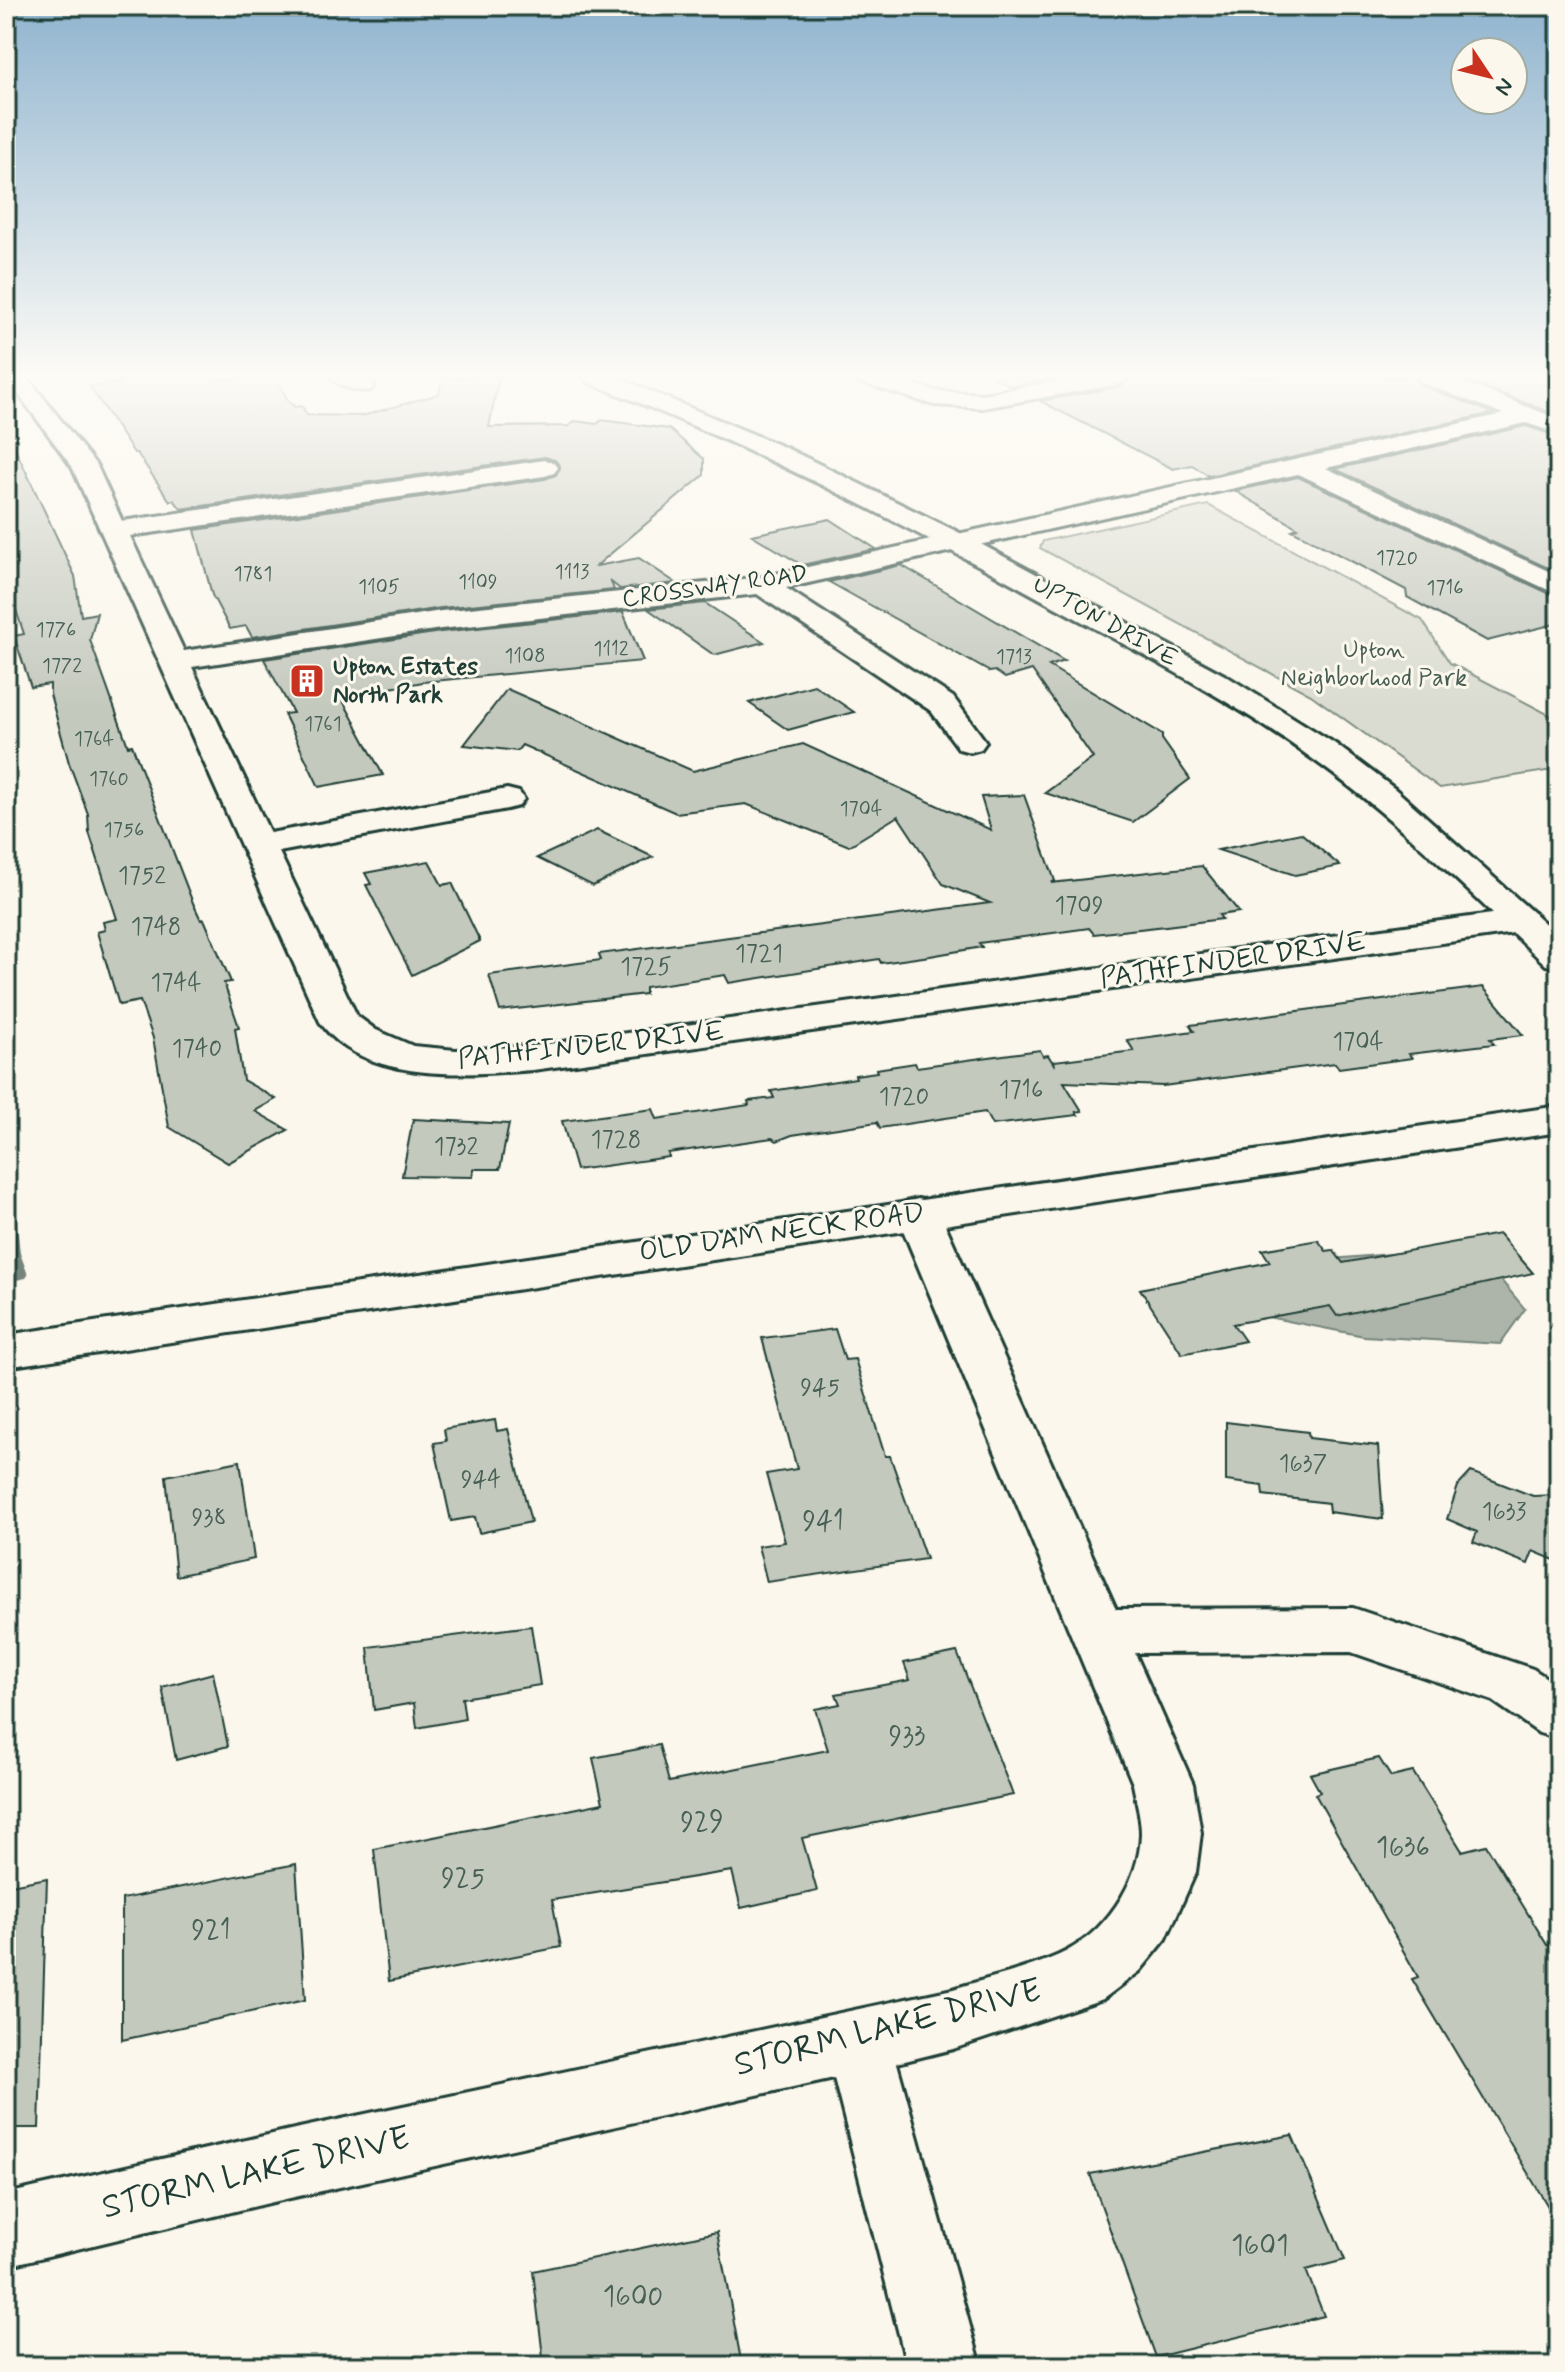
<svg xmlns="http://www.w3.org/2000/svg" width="1565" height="2372" viewBox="0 0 1565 2372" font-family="Mynerve,sans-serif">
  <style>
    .green { fill: #dbdcd1; stroke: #7d8c82; stroke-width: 2 }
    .water { fill: #adb4aa; stroke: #74847b; stroke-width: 2 }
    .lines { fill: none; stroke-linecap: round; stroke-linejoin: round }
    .stream { fill: #74847b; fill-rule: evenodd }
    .building { fill: #c4c9be; stroke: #1f3d34; stroke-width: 2 }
    .minor-casing { stroke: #1f3d34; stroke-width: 6 }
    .tertiary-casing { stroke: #1f3d34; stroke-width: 6 }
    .secondary-casing { stroke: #1f3d34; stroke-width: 6 }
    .minor { fill: #fbf7ec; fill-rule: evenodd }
    .tertiary { fill: #fbf7ec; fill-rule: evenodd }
    .secondary { fill: #fbf7ec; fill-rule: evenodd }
    .labels { text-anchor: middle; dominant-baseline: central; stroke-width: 6; stroke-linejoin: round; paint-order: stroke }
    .far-number-label { font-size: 20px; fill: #486056 }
    .far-street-label { font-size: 24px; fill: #1f3d34; stroke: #fbf7ec }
    .far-park-label { font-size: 24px; fill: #455d53; stroke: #fbf7ec }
    .far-poi-label { font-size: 24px; font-weight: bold; fill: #1f3d34; stroke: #fbf7ec; text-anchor: start }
    .number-label { font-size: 24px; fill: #486056 }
    .street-label { font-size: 28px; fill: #1f3d34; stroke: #fbf7ec }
    .near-number-label { font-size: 28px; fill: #486056 }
    .near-street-label { font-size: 34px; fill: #1f3d34; stroke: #fbf7ec }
  </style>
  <rect width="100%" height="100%" fill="#fbf7ec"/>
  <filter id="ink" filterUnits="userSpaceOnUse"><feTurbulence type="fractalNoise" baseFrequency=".0125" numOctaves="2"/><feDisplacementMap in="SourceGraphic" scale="16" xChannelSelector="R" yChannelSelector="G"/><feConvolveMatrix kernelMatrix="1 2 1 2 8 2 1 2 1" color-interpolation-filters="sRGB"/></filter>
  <g filter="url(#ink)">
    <polygon class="green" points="1208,505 1422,620 1450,663 1559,720 1559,769 1440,788 1311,695 1040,548 1043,541"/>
    <polygon class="water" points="1450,1249 1491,1268 1525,1309 1500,1344 1364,1336 1216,1307 1308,1261"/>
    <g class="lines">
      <polygon class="stream" points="6,1183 13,1187 20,1253 28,1275 26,1278 6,1282 6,1272 12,1271 6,1254"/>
    </g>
    <g class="building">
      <polygon points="115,377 212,377 216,380 270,377 276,379 289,402 295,407 302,406 307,415 362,416 439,394 442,378 499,377 489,427 569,426 575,421 597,424 602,420 669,429 704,459 704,475 596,566 639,558 676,583 620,589 611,582 614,590 441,608 252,637 246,626 230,629 212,595 195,530 545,479 556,475 560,466 555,460 545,457 181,509 174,500 170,501 137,453 134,453 90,387 120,383"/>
      <polygon points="993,377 1061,377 1011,386"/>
      <polygon points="1133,377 1415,377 1420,385 1493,413 1209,476 1192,465 1173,469 1040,401 1120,387"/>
      <polygon points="1459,377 1559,377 1559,416"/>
      <polygon points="1526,426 1559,437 1559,573 1335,469"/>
      <polygon points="6,429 75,576 81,616 97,613 90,640 128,746 132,745 193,903 201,920 204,919 231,982 224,983 239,1027 235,1028 243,1080 276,1099 255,1111 288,1130 228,1163 169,1127 153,1038 140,1001 119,1005 97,932 105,930 103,922 117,919 89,832 88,814 69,763 50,694 50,684 31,687 14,636 24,634 6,580"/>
      <polygon points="1298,477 1559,598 1559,623 1487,641 1407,597 1406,590 1292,530 1298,528 1235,491"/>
      <polygon points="830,519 876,549 802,565 752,535"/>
      <polygon points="901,565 1064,661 1049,666 1162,734 1162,739 1190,779 1133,822 1045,793 1093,758 1032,670 1005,678 995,671 990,672 829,582"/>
      <polygon points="705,603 764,642 714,655 648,609"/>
      <polygon points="623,612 643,661 423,682 341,697 383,775 319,787 284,714 293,713 264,659 441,632"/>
      <polygon points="814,685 854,712 788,730 749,703"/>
      <polygon points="507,689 693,771 803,744 991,830 981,797 1024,795 1055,881 1051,883 1202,866 1239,912 1219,915 1222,919 1166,926 1094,934 1089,928 979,943 982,947 930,956 881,963 879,959 729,983 725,975 645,987 645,994 500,1011 489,975 601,960 599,954 990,903 943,884 898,816 849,846 746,804 676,813 522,745 517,751 464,745"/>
      <polygon points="597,830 653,857 593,886 537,858"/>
      <polygon points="1301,833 1340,866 1295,875 1218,850"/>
      <polygon points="429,861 442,885 452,883 480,941 412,975 366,885 371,884 365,873"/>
      <polygon points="1483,987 1523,1035 1490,1039 1494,1044 1409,1054 1412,1058 1339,1068 1335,1063 1163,1086 1064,1082 1082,1111 1076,1112 1078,1115 992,1125 985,1112 880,1128 877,1122 792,1135 777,1141 772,1138 668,1153 669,1157 576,1170 562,1121 653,1109 657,1119 749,1105 748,1101 774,1098 771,1091 856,1078 855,1075 877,1072 876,1069 915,1063 917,1067 1040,1050 1043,1056 1048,1055 1055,1066 1054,1061 1134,1051 1127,1040 1194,1031 1190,1025"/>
      <polygon points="413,1119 509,1124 500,1169 474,1169 473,1177 402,1176"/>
      <polygon points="1499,1234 1533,1273 1337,1316 1330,1306 1233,1324 1245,1341 1182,1354 1140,1289 1270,1262 1262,1250 1318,1240 1326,1251 1333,1250 1343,1263"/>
      <polygon points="835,1329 845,1360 855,1359 885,1456 890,1456 926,1559 767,1582 758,1546 785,1542 766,1474 797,1469 762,1338"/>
      <polygon points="495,1420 497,1431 508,1429 531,1522 479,1533 475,1517 451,1521 434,1443 446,1441 444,1429"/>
      <polygon points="1226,1422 1308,1432 1309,1438 1378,1446 1383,1519 1329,1512 1328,1503 1263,1495 1262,1486 1226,1481"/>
      <polygon points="240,1461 254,1559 176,1576 166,1476"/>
      <polygon points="1471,1472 1533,1496 1559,1495 1559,1562 1533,1551 1528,1564 1473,1542 1477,1532 1447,1519 1458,1486"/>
      <polygon points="531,1626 540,1685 462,1698 465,1719 417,1728 414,1703 374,1710 368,1647"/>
      <polygon points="957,1652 1013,1795 802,1838 817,1891 741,1908 732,1871 552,1900 561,1947 389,1981 374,1849 603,1803 593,1758 659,1745 669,1782 828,1750 815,1709 840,1704 836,1694 910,1680 904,1663"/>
      <polygon points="213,1673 228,1746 176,1760 162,1687"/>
      <polygon points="1379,1758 1391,1777 1413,1772 1462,1851 1486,1845 1547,1945 1559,1942 1559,2225 1412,1979 1418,1977 1315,1794 1320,1792 1310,1774"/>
      <polygon points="296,1864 305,2000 122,2040 122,1899"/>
      <polygon points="47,1878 39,2128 6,2128 6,1886"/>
      <polygon points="1292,2135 1345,2260 1306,2270 1324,2316 1156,2357 1090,2174"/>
      <polygon points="717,2232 742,2366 544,2366 533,2271"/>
    </g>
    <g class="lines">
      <defs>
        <g id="minor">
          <path d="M 6,377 L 27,377 L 97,466 L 122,521 L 545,460 L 554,463 L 558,468 L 554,473 L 545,476 L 130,536 L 184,651 L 441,611 L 762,577 L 1503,414 L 1421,382 L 1418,377 L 1450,377 L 1559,419 L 1559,434 L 1526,423 L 1326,468 L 1559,576 L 1559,595 L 1298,474 L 786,588 L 953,697 L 986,742 L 981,749 L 970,752 L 959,749 L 931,711 L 757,594 L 441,629 L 192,667 L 270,833 L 507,789 L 519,792 L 524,799 L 519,806 L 507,809 L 279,852 L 357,1016 L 376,1030 L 413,1046 L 456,1050 L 533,1046 L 1521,910 L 1534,913 L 1540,921 L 1534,929 L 1521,932 L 533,1070 C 468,1075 363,1084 320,1022 L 72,467 Z"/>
          <path d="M 331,377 L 363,377 L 375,385 L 371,390 C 359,393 339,387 331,377 Z"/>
          <polygon points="856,377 891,377 936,391 983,394 1079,377 1130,377 1119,384 983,408 934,405 859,382"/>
          <path d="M 918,1199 L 934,1203 L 940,1213 L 1116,1609 L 1353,1608 L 1533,1669 L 1559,1686 L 1559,1739 L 1539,1733 L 1493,1701 L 1351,1652 L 1135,1653 L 1193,1784 L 1201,1833 L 1196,1872 L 1166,1939 L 1140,1971 L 1103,1999 L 953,2049 L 897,2063 L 981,2366 L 907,2366 L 834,2078 L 290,2198 L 6,2266 L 6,2194 L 290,2130 L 953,1989 C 988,1978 1026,1970 1059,1955 C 1104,1935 1140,1883 1141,1833 C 1141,1817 1136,1800 1133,1784 L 896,1213 L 902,1203 Z"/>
        </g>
        <polygon id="tertiary" points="1559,1106 1559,1132 6,1367 6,1335"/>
        <path id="secondary" d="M 584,377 L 616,377 L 786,448 L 964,535 L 1228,677 L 1334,743 L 1395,789 L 1559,936 L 1559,968 L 1546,965 C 1470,892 1396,818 1310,757 C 1230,699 1142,654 1055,607 C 903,523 749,445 587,382 Z"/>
      </defs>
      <use href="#minor" class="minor-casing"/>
      <use href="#tertiary" class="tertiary-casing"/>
      <use href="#secondary" class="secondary-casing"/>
      <use href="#minor" class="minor"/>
      <use href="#tertiary" class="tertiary"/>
      <use href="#secondary" class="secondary"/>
    </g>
  </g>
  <linearGradient id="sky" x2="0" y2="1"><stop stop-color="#90b4cf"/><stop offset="0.53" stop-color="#fdfbf6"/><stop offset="1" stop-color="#fdfbf6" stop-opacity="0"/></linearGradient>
  <rect width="1565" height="709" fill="url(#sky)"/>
  <defs>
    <symbol id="building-square" viewBox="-11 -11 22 22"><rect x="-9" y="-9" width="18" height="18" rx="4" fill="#c8321e" stroke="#fbf7ec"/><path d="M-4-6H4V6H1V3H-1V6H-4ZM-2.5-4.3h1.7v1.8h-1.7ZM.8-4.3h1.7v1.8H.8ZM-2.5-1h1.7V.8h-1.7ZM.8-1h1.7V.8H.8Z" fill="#fff"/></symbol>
  </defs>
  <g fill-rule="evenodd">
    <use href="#building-square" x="287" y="661" width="40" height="40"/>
  </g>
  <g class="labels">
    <g class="far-number-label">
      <text x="1397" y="558">1720</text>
      <text x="572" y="572">1113</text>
      <text x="253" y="574">1781</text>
      <text x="478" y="582">1109</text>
      <text x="379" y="587">1105</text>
      <text x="1445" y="588">1716</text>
      <text x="56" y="630">1776</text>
      <text x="611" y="649">1112</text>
      <text x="525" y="656">1108</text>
      <text x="1014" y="657">1713</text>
      <text x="62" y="666">1772</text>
      <text x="323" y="724">1761</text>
      <text x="94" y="739">1764</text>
      <text x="109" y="779">1760</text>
      <text x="861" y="809">1704</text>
      <text x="124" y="830">1756</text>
    </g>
    <g class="far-street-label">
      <text transform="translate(715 587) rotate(-8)">CROSSWAY ROAD</text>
      <text transform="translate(1105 622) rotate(29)">UPTON DRIVE</text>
    </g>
    <g class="far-park-label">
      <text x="1374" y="650">Upton<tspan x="1374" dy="28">Neighborhood Park</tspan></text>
    </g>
    <g class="far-poi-label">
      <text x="333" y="667">Upton Estates<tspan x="333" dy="28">North Park</tspan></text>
    </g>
    <g class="number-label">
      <text x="142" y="876">1752</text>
      <text x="1079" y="906">1709</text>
      <text x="156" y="927">1748</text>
      <text x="759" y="954">1721</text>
      <text x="646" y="967">1725</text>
      <text x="176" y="983">1744</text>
      <text x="1358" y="1042">1704</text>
      <text x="197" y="1049">1740</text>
      <text x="1021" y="1090">1716</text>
      <text x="904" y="1097">1720</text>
      <text x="616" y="1140">1728</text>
      <text x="456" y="1147">1732</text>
      <text x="820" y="1388">945</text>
      <text x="1303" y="1464">1637</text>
      <text x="481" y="1480">944</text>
      <text x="1504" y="1512">1633</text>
      <text x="209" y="1518">938</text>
    </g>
    <g class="street-label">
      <text transform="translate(1233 961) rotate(-8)">PATHFINDER DRIVE</text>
      <text transform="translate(591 1046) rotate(-6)">PATHFINDER DRIVE</text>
      <text transform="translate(782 1233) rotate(-8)">OLD DAM NECK ROAD</text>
    </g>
    <g class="near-number-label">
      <text x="823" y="1522">941</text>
      <text x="907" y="1737">933</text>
      <text x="702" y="1823">929</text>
      <text x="1403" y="1848">1636</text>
      <text x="463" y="1879">925</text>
      <text x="211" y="1931">921</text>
      <text x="1260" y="2246">1601</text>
      <text x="633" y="2297">1600</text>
    </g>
    <g class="near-street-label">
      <text transform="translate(888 2028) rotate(-14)">STORM LAKE DRIVE</text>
      <text transform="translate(256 2173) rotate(-13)">STORM LAKE DRIVE</text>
    </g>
  </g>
  <rect width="1565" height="2372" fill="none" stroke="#fbf7ec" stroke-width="32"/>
  <rect x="16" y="16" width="1533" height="2340" fill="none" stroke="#1f3d34" stroke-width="3" filter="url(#ink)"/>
  <g transform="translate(1489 76) rotate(125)"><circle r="38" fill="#fbf7ec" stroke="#a3ada2" stroke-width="2"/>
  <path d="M0-6L14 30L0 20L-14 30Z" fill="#c8321e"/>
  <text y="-12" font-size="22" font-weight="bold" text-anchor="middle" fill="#1f3d34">N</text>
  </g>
</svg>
